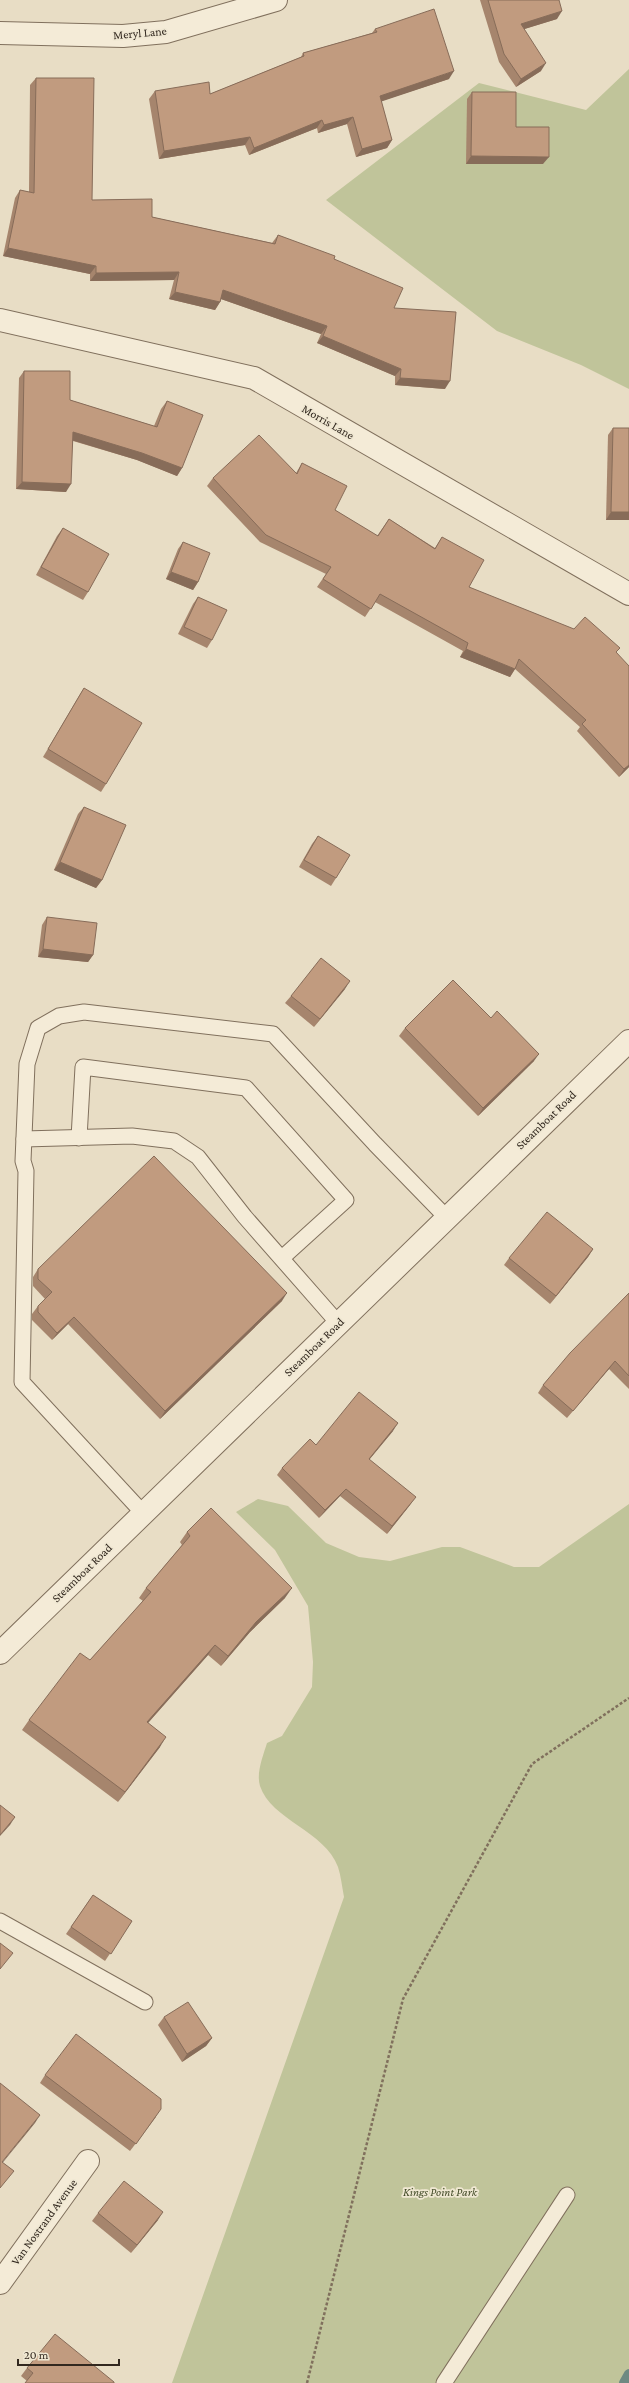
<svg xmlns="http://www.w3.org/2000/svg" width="629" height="2383" viewBox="0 0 629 2383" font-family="'Crimson Pro',serif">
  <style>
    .green { fill: #c0c49a }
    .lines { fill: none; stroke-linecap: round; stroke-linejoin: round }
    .stream { stroke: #6e8982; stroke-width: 10 }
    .service-casing { stroke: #80705d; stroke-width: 17 }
    .minor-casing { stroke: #80705d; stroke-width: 24 }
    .tertiary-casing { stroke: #80705d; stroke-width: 24 }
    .path { stroke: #80705d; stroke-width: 2.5; stroke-dasharray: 3 2; stroke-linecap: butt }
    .service { stroke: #f4ebd7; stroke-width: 15 }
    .minor { stroke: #f4ebd7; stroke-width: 22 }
    .tertiary { stroke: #f4ebd7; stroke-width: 22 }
    .wall { fill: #a6856d }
    .shaded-wall { fill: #876c59 }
    .building { fill: #c19b7f; stroke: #876c59 }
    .labels { text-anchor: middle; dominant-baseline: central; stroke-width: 3.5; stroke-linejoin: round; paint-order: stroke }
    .street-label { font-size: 12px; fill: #32281f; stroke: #f0e8d3 }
    .park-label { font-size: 12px; font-style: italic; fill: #434c28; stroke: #f0e8d3 }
  </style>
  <rect width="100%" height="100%" fill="#e8ddc5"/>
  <g class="green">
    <polygon points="629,69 629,389 581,365 497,331 326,200 479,83 586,110"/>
    <path d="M 258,1499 L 288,1506 L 326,1543 L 359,1557 L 390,1561 L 442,1547 L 460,1547 L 514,1567 L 539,1567 L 629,1504 L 629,2383 L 172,2383 L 344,1897 C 342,1887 341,1876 338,1867 C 325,1831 271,1820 260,1786 C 256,1773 263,1756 267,1743 L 282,1736 L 312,1687 L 313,1662 L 308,1606 L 275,1550 L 236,1512 Z"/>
  </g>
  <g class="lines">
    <polyline class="stream" points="624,2383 629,2374"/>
    <defs>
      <g id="service">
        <polyline points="79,1138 83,1067 246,1088 346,1200 282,1258"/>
        <polyline points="24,1139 132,1136 174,1141 198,1157 245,1217 338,1323"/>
        <polyline points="143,1513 22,1382 26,1171 23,1161 27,1064 38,1028 59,1016 84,1012 273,1034 375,1144 446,1217"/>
        <polyline points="0,1921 145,2002"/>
        <polyline points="444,2383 567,2195"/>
      </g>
      <g id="minor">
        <polyline points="0,33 123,36 166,32 276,0"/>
        <polyline points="0,320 254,378 629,594"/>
        <polyline points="0,2283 88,2161"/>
      </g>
      <polyline id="tertiary" points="0,1653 629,1041"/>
    </defs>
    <use href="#service" class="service-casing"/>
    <use href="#minor" class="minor-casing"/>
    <use href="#tertiary" class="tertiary-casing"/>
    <polyline class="path" points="307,2383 403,1999 532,1764 629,1698"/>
    <use href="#service" class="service"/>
    <use href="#minor" class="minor"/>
    <use href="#tertiary" class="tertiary"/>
  </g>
  <g class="wall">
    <polygon points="480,0 559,0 557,19 524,29 541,71 516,87 499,62"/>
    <polygon points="375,29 449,79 381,101 392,140 387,148 356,157 347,124 318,133 317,128 249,155 245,145 159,159 149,99 155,91 210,94 301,57 303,53 372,33"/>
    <polygon points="36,78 92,200 152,217 272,243 278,235 334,259 394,308 445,389 395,385 395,376 317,343 321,334 221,299 220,302 215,310 169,299 174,280 90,281 90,274 3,256 15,198 20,190 29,192 30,85"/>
    <polygon points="472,92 516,127 543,164 466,164 467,99"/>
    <polygon points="24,371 70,400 154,426 161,409 167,401 182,468 177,476 137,460 73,441 66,492 16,489 19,378"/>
    <polygon points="613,428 629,520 606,520 608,435"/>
    <polygon points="302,463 335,510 377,536 389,519 435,548 442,537 469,587 616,652 629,767 619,777 577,731 580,727 515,669 510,677 460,657 463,651 375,602 365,617 317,587 326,574 260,542 207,486 213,478 296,473"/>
    <polygon points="63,528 88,592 83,600 36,575 57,536"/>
    <polygon points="183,542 198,582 193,590 166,579 178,549"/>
    <polygon points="198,597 212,640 207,648 178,634 193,604"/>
    <polygon points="84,688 106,784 101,792 43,757 79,696"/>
    <polygon points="84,807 102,880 96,888 54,870 78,814"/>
    <polygon points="318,836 336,878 331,886 299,867 312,844"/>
    <polygon points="47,917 93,955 88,962 38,957 42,925"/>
    <polygon points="345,989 314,1027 285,1003 291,996"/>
    <polygon points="405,1028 534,1061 478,1116 399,1036"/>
    <polygon points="593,1249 588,1257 550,1304 504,1265 509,1258"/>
    <polygon points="38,1269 282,1301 160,1419 68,1324 52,1340 32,1320 32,1314 38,1306 45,1299 33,1286 33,1277"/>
    <polygon points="629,1293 629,1389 609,1369 567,1418 538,1393 543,1385"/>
    <polygon points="393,1431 369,1460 410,1505 387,1534 340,1496 319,1518 277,1475 282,1468 316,1445"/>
    <polygon points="187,1532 285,1598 250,1632 221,1666 208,1655 148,1723 160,1747 118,1802 22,1730 29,1720 90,1660 143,1601 139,1598 146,1588 182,1545 180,1542"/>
    <polygon points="93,1895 132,1921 105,1961 66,1934"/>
    <polygon points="164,2017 212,2038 206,2046 182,2062 158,2025"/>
    <polygon points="45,2075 156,2117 130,2151 40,2083"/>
    <polygon points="98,2213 158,2220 131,2253 92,2221"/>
    <polygon points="27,2368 114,2383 27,2381 21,2376"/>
  </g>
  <g class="shaded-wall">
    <polygon points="562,11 557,19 515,32 521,24"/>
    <polygon points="546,63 541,71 516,87 521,79"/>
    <polygon points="454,71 449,79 374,104 380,96"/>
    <polygon points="353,117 347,124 318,133 324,125"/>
    <polygon points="322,120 317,128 249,155 254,148"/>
    <polygon points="250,137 245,145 159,159 164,151"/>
    <polygon points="392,140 387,148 356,157 362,149"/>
    <polygon points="471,156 549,157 543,164 466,164"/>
    <polygon points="8,248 96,266 90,274 3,256"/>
    <polygon points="179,272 174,280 90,281 96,273"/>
    <polygon points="223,290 327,326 321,334 218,298"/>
    <polygon points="175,292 220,302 215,310 169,299"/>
    <polygon points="323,336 401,369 395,376 317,343"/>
    <polygon points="400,378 450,381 445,389 395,385"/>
    <polygon points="73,432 142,453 182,468 177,476 137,460 68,439"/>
    <polygon points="22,482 71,484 66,492 16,489"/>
    <polygon points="611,512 629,512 629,520 606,520"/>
    <polygon points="171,572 198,582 193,590 166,579"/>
    <polygon points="466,649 515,669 510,677 460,657"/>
    <polygon points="629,765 629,767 619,777 624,769"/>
    <polygon points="60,862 102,880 96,888 54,870"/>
    <polygon points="43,949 93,955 88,962 38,957"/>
    <polygon points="350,981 345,989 314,1027 320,1019"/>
    <polygon points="539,1054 534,1061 478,1116 483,1108"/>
    <polygon points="593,1249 588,1257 550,1304 556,1296"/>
    <polygon points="287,1293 282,1301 160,1419 165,1411"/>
    <polygon points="74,1317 68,1324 52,1340 57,1333"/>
    <polygon points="615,1361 609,1369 567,1418 573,1411"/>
    <polygon points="398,1423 393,1431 363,1467 369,1459"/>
    <polygon points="346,1489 340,1496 319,1518 325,1510"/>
    <polygon points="416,1497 410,1505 387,1534 392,1526"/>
    <polygon points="292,1588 285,1598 250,1632 221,1666 228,1656 256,1622"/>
    <polygon points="215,1645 208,1655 140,1732 147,1722"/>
    <polygon points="166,1737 160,1747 118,1802 125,1792"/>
    <polygon points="15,1817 10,1825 0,1836 0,1835"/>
    <polygon points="212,2038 206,2046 182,2062 187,2054"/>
    <polygon points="40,2115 35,2123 0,2166 0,2165"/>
    <polygon points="163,2212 158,2220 131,2253 137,2245"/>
  </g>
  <g class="building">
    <polygon points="488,0 559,0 562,11 521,24 546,63 521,79 504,54"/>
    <polygon points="434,9 454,71 380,96 392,140 362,149 353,117 324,125 322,120 254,148 250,137 164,151 155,91 209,82 210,94 304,56 303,53 377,32 375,29"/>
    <polygon points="36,78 94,78 92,200 152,199 152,217 275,244 278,235 335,256 334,259 403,288 394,308 456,312 450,381 400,378 401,369 323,336 327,326 223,290 220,302 175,292 179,272 96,273 96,266 8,248 20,190 34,193"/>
    <polygon points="472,92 516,92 516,127 549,127 549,157 471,156"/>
    <polygon points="24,371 70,371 70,400 157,427 167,401 203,415 182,468 142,453 73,432 71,484 22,482"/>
    <polygon points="613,428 629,428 629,512 611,512"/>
    <polygon points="259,435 297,474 302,463 347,486 335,510 378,536 389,519 435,549 442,537 484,560 469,587 574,629 585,617 620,648 616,652 629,666 629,765 624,769 582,724 586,720 519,659 515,669 466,649 468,643 380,594 371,609 323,579 331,567 266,535 213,478"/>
    <polygon points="63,528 109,554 88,592 41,567"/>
    <polygon points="183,542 210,553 198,582 171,572"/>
    <polygon points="198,597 227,610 212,640 184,627"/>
    <polygon points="84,688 142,723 106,784 48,749"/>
    <polygon points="84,807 126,825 102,880 60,862"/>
    <polygon points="318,836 350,855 336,878 304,860"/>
    <polygon points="47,917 97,923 93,955 43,949"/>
    <polygon points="321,958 350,981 320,1019 291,996"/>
    <polygon points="453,980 491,1018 497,1011 539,1054 483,1108 405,1028"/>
    <polygon points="154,1156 287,1293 165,1411 74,1317 57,1333 38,1312 38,1306 52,1292 38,1279 38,1269"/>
    <polygon points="547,1212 593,1249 556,1296 509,1258"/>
    <polygon points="629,1293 629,1376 615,1361 573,1411 543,1385 570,1353"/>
    <polygon points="359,1392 398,1423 369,1459 416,1497 392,1526 346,1489 325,1510 282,1468 310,1439 316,1445"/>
    <polygon points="211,1508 292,1588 256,1622 228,1656 215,1645 147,1722 166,1737 125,1792 29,1720 80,1653 90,1660 151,1592 146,1588 190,1536 187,1532"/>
    <polygon points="0,1805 15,1817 0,1835"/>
    <polygon points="93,1895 132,1921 111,1954 71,1927"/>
    <polygon points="0,1943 13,1953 0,1969"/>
    <polygon points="188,2002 212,2038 187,2054 164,2017"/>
    <polygon points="76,2034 161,2099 161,2109 136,2144 45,2075"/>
    <polygon points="0,2083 40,2115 2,2162 14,2171 0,2188"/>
    <polygon points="124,2181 163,2212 137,2245 98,2213"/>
    <polygon points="55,2334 114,2382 114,2383 25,2383 33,2373 27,2368"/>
  </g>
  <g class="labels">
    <g class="street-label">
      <text transform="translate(140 33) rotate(-5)">Meryl Lane</text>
      <text transform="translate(328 422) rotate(30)">Morris Lane</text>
      <text transform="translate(546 1120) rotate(-44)">Steamboat Road</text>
      <text transform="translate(314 1347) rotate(-44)">Steamboat Road</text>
      <text transform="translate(82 1573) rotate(-44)">Steamboat Road</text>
      <text transform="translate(44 2222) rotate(-54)">Van Nostrand Avenue</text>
    </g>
    <g class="park-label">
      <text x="440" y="2192">Kings Point Park</text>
    </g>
  </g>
  <path d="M18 2359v6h101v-6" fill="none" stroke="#32281f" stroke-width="2"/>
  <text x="24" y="2359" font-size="12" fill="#32281f" stroke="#f0e8d3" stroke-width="3" paint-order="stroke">20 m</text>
</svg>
